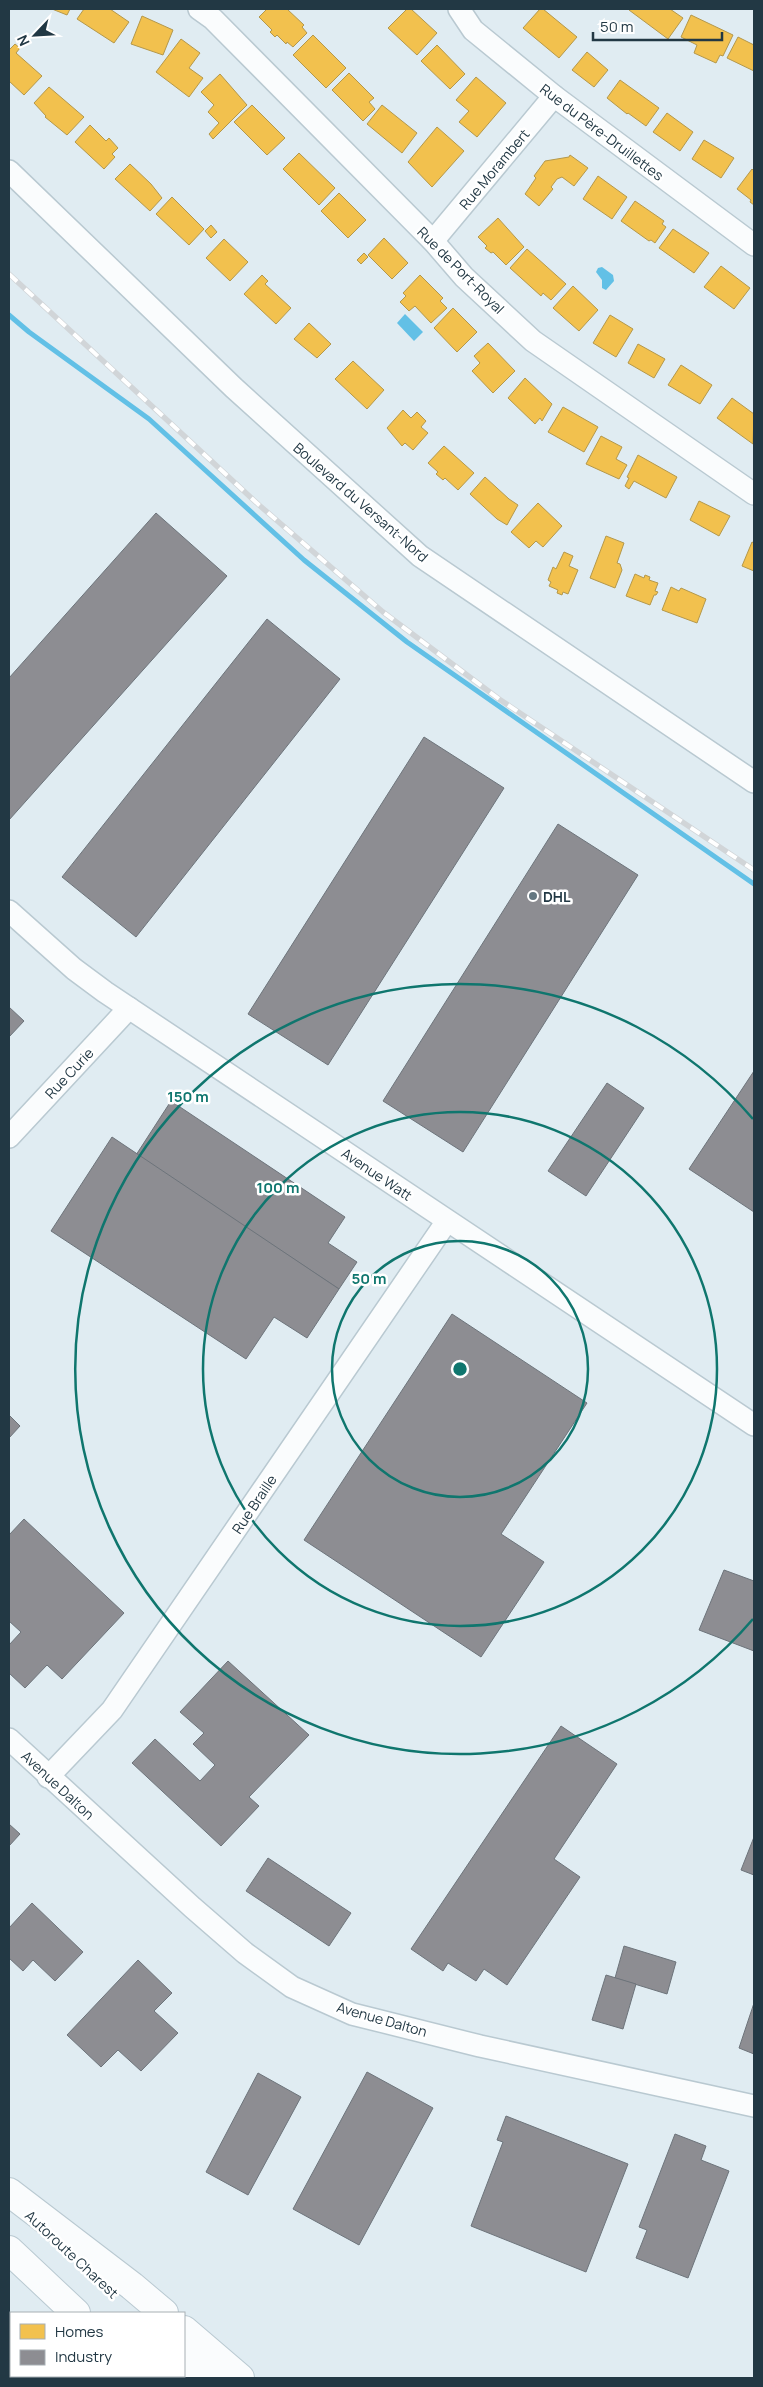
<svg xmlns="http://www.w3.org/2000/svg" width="763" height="2387" viewBox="0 0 763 2387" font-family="Manrope,sans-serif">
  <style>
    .water { fill: #62c0e6 }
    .homes { fill: #f2c14e; stroke: #b4984b }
    .industry { fill: #8d8d92; stroke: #6d747b }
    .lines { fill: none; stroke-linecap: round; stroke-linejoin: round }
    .stream { stroke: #62c0e6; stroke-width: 5 }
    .minor-casing { stroke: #b9c9d1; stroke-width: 24 }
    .highway-casing { stroke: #b9c9d1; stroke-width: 30 }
    .minor { stroke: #fafcfd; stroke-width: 21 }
    .highway { stroke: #fafcfd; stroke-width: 28 }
    .rail-casing { stroke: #d1d5d8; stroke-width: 5.5 }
    .rail { stroke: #fff; stroke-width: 4; stroke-dasharray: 11; stroke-linecap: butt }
    .ring { fill: none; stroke: #0f766e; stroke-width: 2.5 }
    .poi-dot { fill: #647781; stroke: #fff; stroke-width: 2 }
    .labels { text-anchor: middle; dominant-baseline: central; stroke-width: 5; stroke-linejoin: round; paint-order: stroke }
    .street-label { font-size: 14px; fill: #223844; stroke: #fff }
    .poi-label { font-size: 14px; font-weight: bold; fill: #223844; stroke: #fff; text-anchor: start }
    .centre { fill: #0f766e; stroke: #fff; stroke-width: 2.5 }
    .ring-label { font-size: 15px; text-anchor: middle; font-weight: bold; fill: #0f766e; stroke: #fff; stroke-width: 5; stroke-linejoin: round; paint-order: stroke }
  </style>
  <rect width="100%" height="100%" fill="#e0ecf2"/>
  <g class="water">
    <polygon points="602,267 613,275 614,281 606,290 602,288 602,280 596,272 598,268"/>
    <polygon points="405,314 423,332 414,341 397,323"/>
  </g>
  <g class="homes">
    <polygon points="52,9 70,9 67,15"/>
    <polygon points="84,9 110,9 129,22 114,43 77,19"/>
    <polygon points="267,9 287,9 304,25 302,27 307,33 293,47 287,42 286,44 277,35 275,37 270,32 272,30 259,17"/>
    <polygon points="407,9 411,9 437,33 417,55 388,28"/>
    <polygon points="540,9 543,9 577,37 559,58 523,28"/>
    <polygon points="630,9 670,9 683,18 668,39 629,10"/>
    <polygon points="691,15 733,35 723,56 720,55 716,63 694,53 697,45 681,37"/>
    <polygon points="142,16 173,30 163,55 131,44"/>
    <polygon points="313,35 346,68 326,88 293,55"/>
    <polygon points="738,37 754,45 754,71 727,58"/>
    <polygon points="181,39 200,53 189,68 203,78 189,97 156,72"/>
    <polygon points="15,44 20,48 16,53 42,76 24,95 9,81 9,50"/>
    <polygon points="437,45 465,74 450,89 421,61"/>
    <polygon points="587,52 608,70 594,87 572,70"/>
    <polygon points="349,73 374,98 369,102 375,109 363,121 332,90"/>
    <polygon points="220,74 247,105 213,139 209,134 219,123 208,112 214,105 201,92"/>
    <polygon points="476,77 506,103 477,137 459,122 469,111 456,100"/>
    <polygon points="620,80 659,108 646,126 628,113 627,114 607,98"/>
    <polygon points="49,87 84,117 67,135 45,117 46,116 34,103"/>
    <polygon points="252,105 285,138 267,155 234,122"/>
    <polygon points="382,105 417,133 402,153 367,124"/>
    <polygon points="667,113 693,132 680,151 653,132"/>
    <polygon points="90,125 106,141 109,138 118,148 112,154 115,157 104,169 75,142"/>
    <polygon points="437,127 464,151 432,187 408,162"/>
    <polygon points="704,140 734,158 721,178 692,159"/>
    <polygon points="299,153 335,188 319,205 283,169"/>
    <polygon points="570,155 588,168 574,186 562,177 557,179 551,187 553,189 539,206 525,194 536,178 534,176 545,161 569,157"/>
    <polygon points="130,164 151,184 162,198 150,211 115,179"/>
    <polygon points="752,169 754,171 754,205 750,202 751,200 737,189"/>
    <polygon points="598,176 627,197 612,219 583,199"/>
    <polygon points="339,193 366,220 348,238 321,211"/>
    <polygon points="172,197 204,229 189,245 156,214"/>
    <polygon points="635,201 664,221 662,224 666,227 655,243 651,240 649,241 621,221"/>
    <polygon points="498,218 524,247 506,265 493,252 491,253 485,248 487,246 478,237"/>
    <polygon points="211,225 217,232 211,238 205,231"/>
    <polygon points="673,229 709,253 694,273 659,248"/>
    <polygon points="384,238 408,263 392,279 368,255"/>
    <polygon points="224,239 248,262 230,281 206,258"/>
    <polygon points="527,249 566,284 551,300 543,293 541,296 510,268"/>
    <polygon points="364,253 368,257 361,264 357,260"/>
    <polygon points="721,266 750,288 734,309 704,287"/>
    <polygon points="262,275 268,281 265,284 291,308 276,324 244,294"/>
    <polygon points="420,275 443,298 440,301 447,308 431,323 415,306 409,311 400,302 406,296 403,293"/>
    <polygon points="573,286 598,310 579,331 553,308"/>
    <polygon points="453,308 477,332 457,352 434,328"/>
    <polygon points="610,315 633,329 616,357 593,343"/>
    <polygon points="309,323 331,344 317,358 294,339"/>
    <polygon points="488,343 515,371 493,393 472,371 480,363 474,356"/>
    <polygon points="638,344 665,359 654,378 628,363"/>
    <polygon points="353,361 384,390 367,409 335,379"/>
    <polygon points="681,365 712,385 700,404 668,385"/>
    <polygon points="525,378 552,404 542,421 540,418 535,424 508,398"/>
    <polygon points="732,398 754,414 753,444 717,418"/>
    <polygon points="563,407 598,427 584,452 548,432"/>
    <polygon points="403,410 411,418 417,412 426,421 421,427 428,433 413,450 405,443 402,446 387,428"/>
    <polygon points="601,436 622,447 616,459 627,465 619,479 586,464"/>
    <polygon points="444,446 474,473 458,490 445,478 443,480 436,474 438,472 428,463"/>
    <polygon points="638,455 677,477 666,498 634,481 629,489 625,486 629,478 627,477"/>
    <polygon points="485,477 509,499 518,505 507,525 497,519 470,494"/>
    <polygon points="699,501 730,516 719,536 690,520"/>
    <polygon points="538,503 562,526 543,547 536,541 529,548 511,532"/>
    <polygon points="606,536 624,543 617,563 620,564 622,570 615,588 590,578"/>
    <polygon points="752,542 754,543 754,571 742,566"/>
    <polygon points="564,552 573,556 569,566 578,570 568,594 563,592 562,595 557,593 558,590 549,586 551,582 548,580 553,567 556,569"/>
    <polygon points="635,574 644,578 645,575 650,577 649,580 658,583 655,591 658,592 656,595 654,595 650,605 626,596"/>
    <polygon points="671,587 679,591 681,588 706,599 697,623 662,610"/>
  </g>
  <g class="industry">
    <polygon points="156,513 227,576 9,820 9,678"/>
    <polygon points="267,619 340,679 136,937 62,877"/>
    <polygon points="424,737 504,788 328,1065 248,1014"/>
    <polygon points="558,824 638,875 463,1152 383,1101"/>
    <polygon points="9,1007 24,1021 9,1037"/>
    <polygon points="754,1071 754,1212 689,1169"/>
    <polygon points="607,1083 644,1108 586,1196 548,1171"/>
    <polygon points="171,1101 345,1217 328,1243 357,1262 339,1289 136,1155"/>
    <polygon points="112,1137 339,1289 307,1338 274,1317 246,1359 51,1231"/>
    <polygon points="452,1314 587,1403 501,1534 544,1562 481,1657 304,1540"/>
    <polygon points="9,1415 20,1426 9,1438"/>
    <polygon points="24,1519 124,1613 62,1679 47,1665 25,1688 9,1673 9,1645 21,1632 9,1621 9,1535"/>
    <polygon points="724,1570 754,1581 754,1651 699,1630"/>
    <polygon points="228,1661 309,1735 249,1797 259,1806 221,1846 132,1763 155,1739 200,1781 215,1765 193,1744 204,1733 180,1712"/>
    <polygon points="561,1726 617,1764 554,1859 580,1877 507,1985 484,1969 476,1981 448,1963 443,1971 411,1949"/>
    <polygon points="9,1824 20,1834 9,1846"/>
    <polygon points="754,1837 754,1875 741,1870"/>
    <polygon points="268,1858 351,1913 329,1946 246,1891"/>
    <polygon points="32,1903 83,1952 55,1981 33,1960 23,1971 9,1958 9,1928"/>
    <polygon points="624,1946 676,1962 667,1994 615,1978"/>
    <polygon points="138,1960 172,1993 154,2011 178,2033 141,2071 118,2050 101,2067 67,2035"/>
    <polygon points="606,1975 636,1984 623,2029 592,2020"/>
    <polygon points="754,2003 754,2054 739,2048"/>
    <polygon points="367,2072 433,2108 359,2245 293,2209"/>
    <polygon points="258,2073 301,2097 248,2195 206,2172"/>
    <polygon points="506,2116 628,2164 586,2272 471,2226 503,2142 497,2140"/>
    <polygon points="675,2134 706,2146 701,2160 729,2171 688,2278 636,2258 647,2230 639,2227"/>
  </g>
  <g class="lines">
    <polyline class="stream" points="9,315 29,332 149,419 304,560 407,642 754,884"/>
    <defs>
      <g id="minor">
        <polyline points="199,9 213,19 433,241 464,277 533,341 754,494"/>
        <polyline points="459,9 473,30 554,96 754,245"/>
        <polyline points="9,171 234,388 420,556 754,782"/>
        <polyline points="433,241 554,96"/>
        <polyline points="9,911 74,969 105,992 754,1425"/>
        <polyline points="9,1137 129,1008"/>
        <polyline points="9,1739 192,1907 245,1953 292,1987 352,2014 480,2046 754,2106"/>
        <polyline points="48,1777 112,1710 447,1221"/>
        <polyline points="9,2333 11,2335"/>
        <polyline points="53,2376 55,2378"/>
      </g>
      <g id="highway">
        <polyline points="9,2192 132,2286 164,2313"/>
        <polyline points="9,2250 76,2313"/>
        <polyline points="184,2330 240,2378"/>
        <polyline points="184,2360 204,2378"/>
        <polyline points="145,2376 148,2378"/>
      </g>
    </defs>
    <use href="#minor" class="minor-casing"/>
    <use href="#highway" class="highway-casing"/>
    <use href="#minor" class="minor"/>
    <use href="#highway" class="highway"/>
    <defs>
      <polyline id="rail" points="9,274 259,505 383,612 499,699 754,870"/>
    </defs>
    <use href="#rail" class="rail-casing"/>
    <use href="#rail" class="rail"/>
  </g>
  <g class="ring">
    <circle cx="460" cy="1369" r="128"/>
    <circle cx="460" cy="1369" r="257"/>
    <path d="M753 1619A385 385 0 1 1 753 1119"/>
  </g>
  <circle class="poi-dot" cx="533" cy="896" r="5"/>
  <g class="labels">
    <g class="street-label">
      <text transform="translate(602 132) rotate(37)">Rue du Père-Druillettes</text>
      <text transform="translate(494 169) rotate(-50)">Rue Morambert</text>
      <text transform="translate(461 270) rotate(45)">Rue de Port-Royal</text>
      <text transform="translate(361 502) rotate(41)">Boulevard du Versant-Nord</text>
      <text transform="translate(69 1073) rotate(-47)">Rue Curie</text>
      <text transform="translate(377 1174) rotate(34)">Avenue Watt</text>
      <text transform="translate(254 1504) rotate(-56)">Rue Braille</text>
      <text transform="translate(58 1785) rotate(43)">Avenue Dalton</text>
      <text transform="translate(382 2019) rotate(16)">Avenue Dalton</text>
      <text transform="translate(72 2254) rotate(43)">Autoroute Charest</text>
    </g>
    <g class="poi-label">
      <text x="543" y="896">DHL</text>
    </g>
  </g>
  <circle cx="460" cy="1369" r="8" class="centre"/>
  <g class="ring-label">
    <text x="188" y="1102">150 m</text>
    <text x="278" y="1193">100 m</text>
    <text x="369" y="1284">50 m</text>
  </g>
  <rect width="763" height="2387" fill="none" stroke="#223844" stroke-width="20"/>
  <rect x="10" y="2312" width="175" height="65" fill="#ffffff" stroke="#a7afb4"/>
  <rect x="20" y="2324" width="25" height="15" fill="#f2c14e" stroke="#a7afb4"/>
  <text x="55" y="2337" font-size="15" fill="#223844">Homes</text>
  <rect x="20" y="2350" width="25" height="15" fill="#8d8d92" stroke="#a7afb4"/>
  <text x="55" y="2362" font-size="15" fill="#223844">Industry</text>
  <g transform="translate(35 35) rotate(245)" stroke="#ffffff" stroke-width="4" paint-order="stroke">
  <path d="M0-4L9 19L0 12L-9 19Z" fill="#223844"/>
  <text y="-8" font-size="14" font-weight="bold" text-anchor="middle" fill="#223844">N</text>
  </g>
  <path d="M593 32v8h129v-8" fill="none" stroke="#223844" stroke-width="2.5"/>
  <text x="600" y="32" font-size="15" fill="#223844" stroke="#ffffff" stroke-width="4" paint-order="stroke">50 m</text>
</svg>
